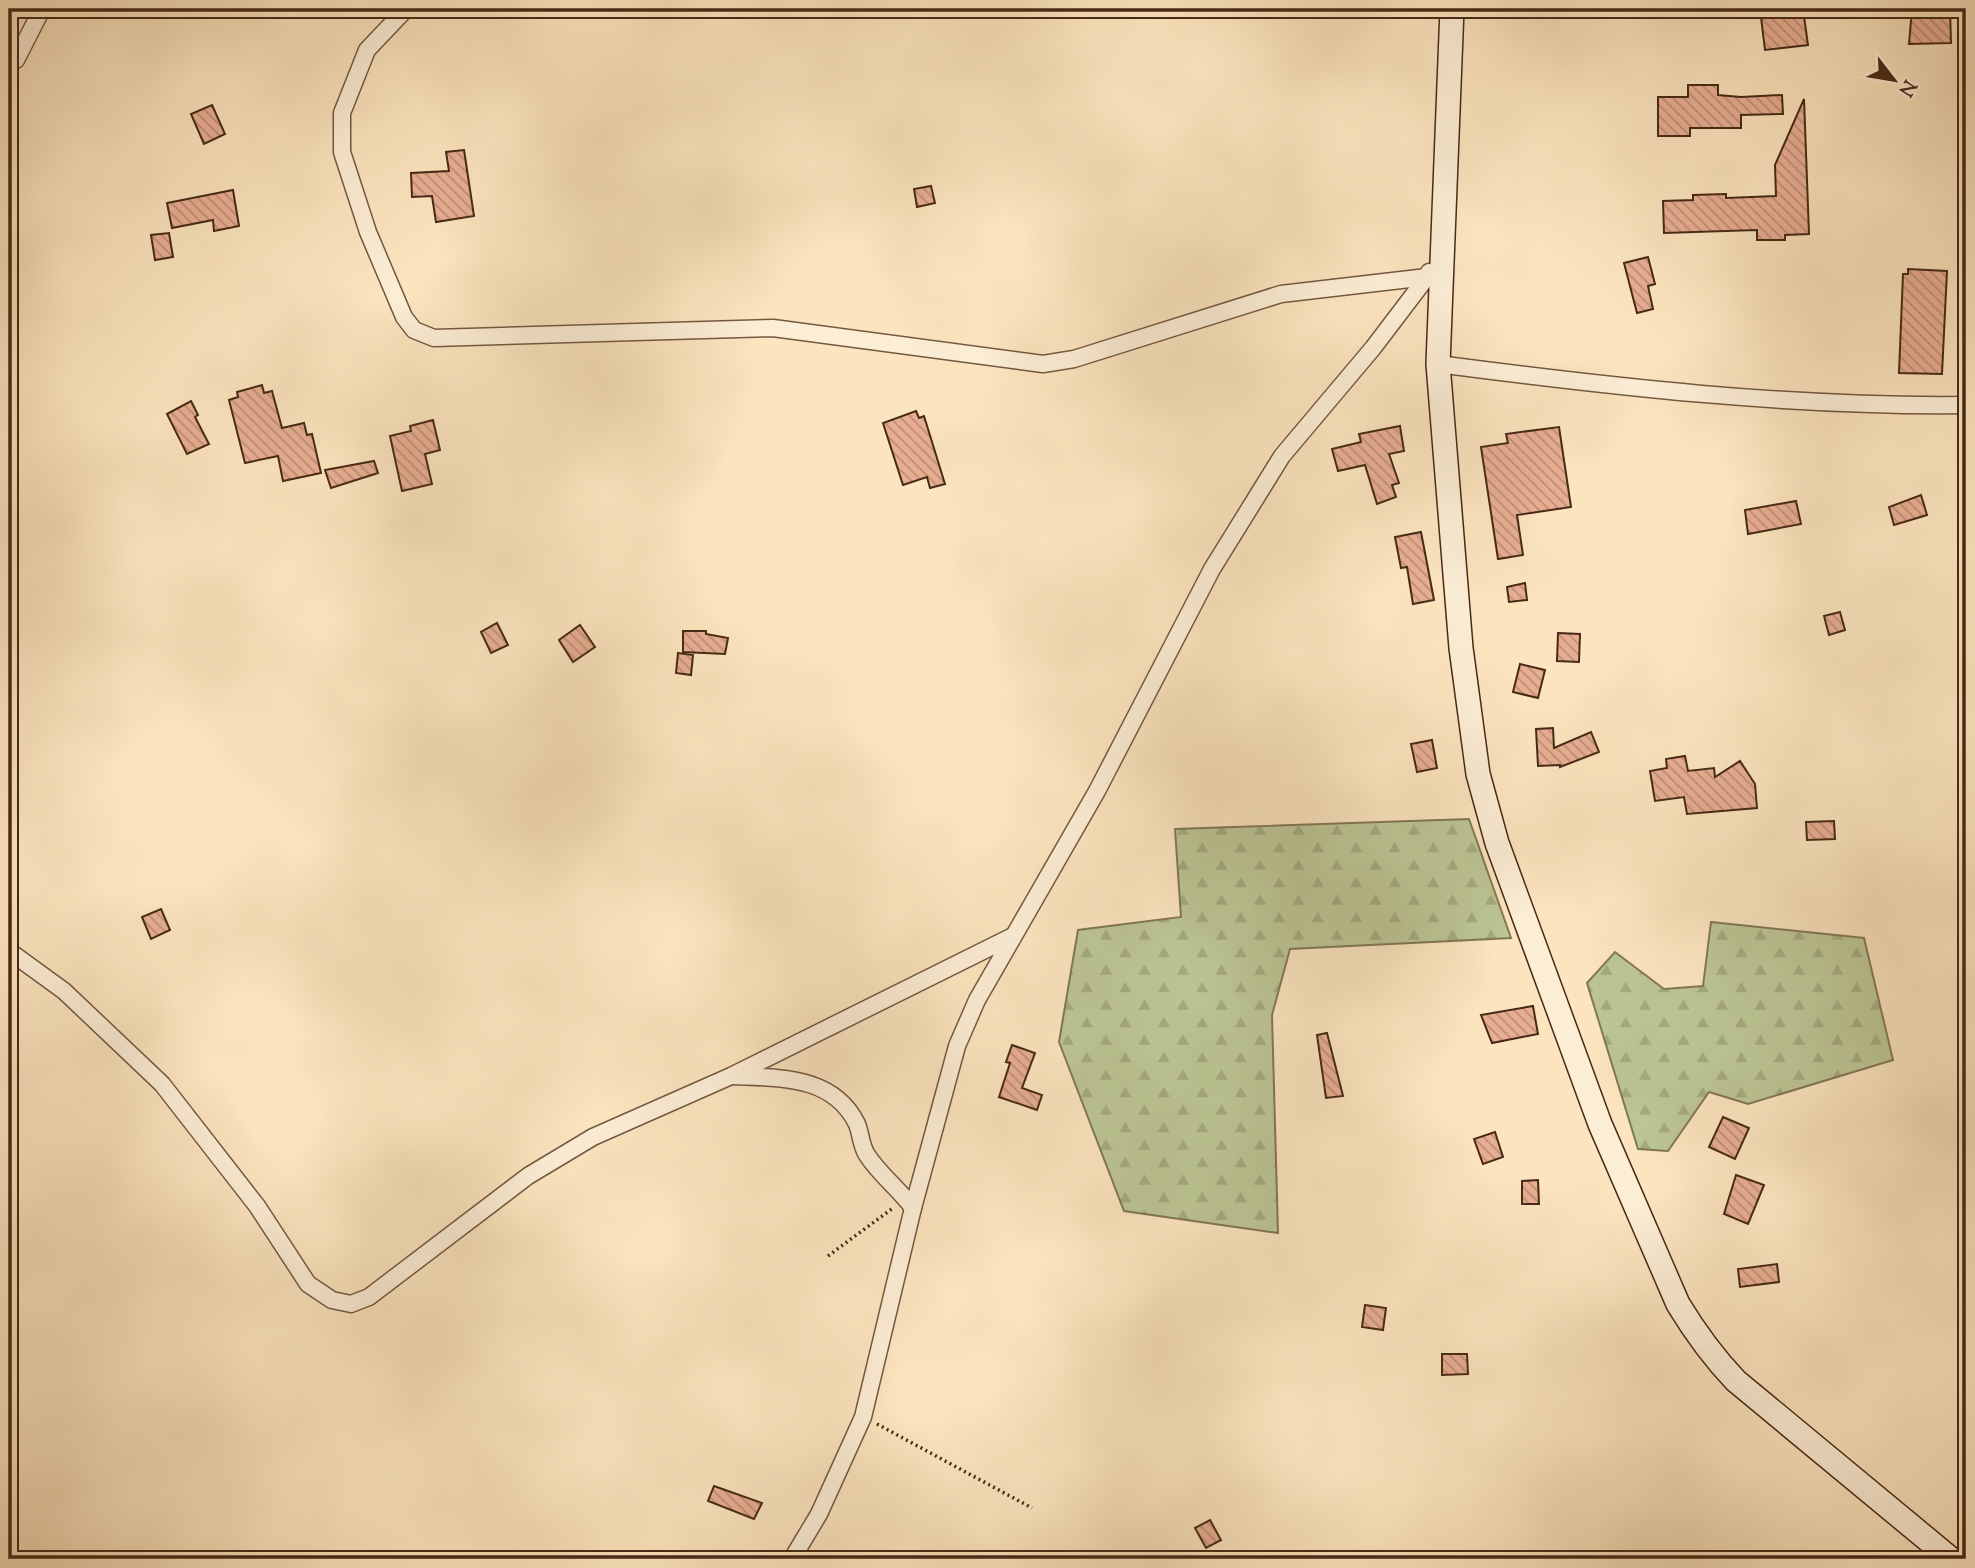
<svg xmlns="http://www.w3.org/2000/svg" width="1975" height="1568" viewBox="0 0 1975 1568" font-family="'Sorts Mill Goudy',serif">
  <style>
    .forest { fill: url(#forest-firs); stroke: #827755; stroke-width: 2 }
    .building { fill: url(#building-back-hatch); stroke: #472916; stroke-width: 2 }
    .lines { fill: none; stroke-linecap: round; stroke-linejoin: round }
    .street-casing { stroke: #745840; stroke-width: 19 }
    .secondary-casing { stroke: #472916; stroke-width: 26 }
    .path { stroke: #472916; stroke-width: 3.5; stroke-dasharray: 2 3.5; stroke-linecap: butt }
    .street { stroke: #fcedd5; stroke-width: 16 }
    .secondary { stroke: #fcedd5; stroke-width: 23 }
  </style>
  <defs>
    <pattern id="forest-firs" width="22" height="20" patternUnits="userSpaceOnUse" patternTransform="scale(1.75)"><rect width="22" height="20" fill="#bcc594"/><path d="M5 1l3.5 6h-7zM16 11l3.5 6h-7z" fill="#a3a97f"/></pattern>
    <pattern id="building-back-hatch" width="6" height="6" patternUnits="userSpaceOnUse" patternTransform="scale(1.75)"><rect width="6" height="6" fill="#e8ae92"/><path d="M-1 5l2 2M0 0l6 6M5-1l2 2" fill="none" stroke="#be8e76"/></pattern>
  </defs>
  <rect width="100%" height="100%" fill="#fbe4be"/>
  <filter id="stains"><feTurbulence type="fractalNoise" baseFrequency=".00286" numOctaves="4"/><feColorMatrix values="0 0 0 0 .2 0 0 0 0 .09 0 0 0 0 .02 0 0 0 .5 -.17"/></filter>
  <radialGradient id="worn" r=".72"><stop offset=".6" stop-color="#630" stop-opacity="0"/><stop offset="1" stop-color="#630" stop-opacity=".3"/></radialGradient>
  <g class="forest">
    <polygon points="1469,819 1511,938 1290,949 1272,1015 1278,1233 1124,1211 1059,1042 1078,930 1181,917 1175,829"/>
    <polygon points="1711,922 1864,938 1893,1060 1748,1104 1709,1092 1668,1151 1638,1149 1587,983 1615,952 1664,989 1703,986"/>
  </g>
  <g class="building">
    <polygon points="1760,9 1803,9 1808,45 1765,50"/>
    <polygon points="1912,9 1950,9 1951,43 1909,44"/>
    <polygon points="1688,85 1718,85 1718,95 1741,97 1782,95 1783,114 1741,115 1741,128 1690,128 1690,136 1658,136 1658,97 1688,97"/>
    <polygon points="1804,99 1809,234 1785,235 1785,240 1757,240 1757,230 1664,233 1663,201 1693,200 1693,195 1726,194 1726,198 1776,196 1775,165"/>
    <polygon points="212,105 225,134 204,144 191,114"/>
    <polygon points="464,150 474,216 436,222 432,196 412,197 411,173 449,171 446,152"/>
    <polygon points="931,186 935,203 917,207 914,189"/>
    <polygon points="233,190 239,226 214,231 213,220 172,228 167,203"/>
    <polygon points="169,233 173,257 155,260 151,235"/>
    <polygon points="1648,257 1655,284 1648,286 1653,309 1637,313 1624,263"/>
    <polygon points="1908,269 1947,271 1942,374 1899,373 1903,274 1908,274"/>
    <polygon points="262,385 264,393 272,391 282,428 304,423 307,435 312,434 321,473 283,481 278,456 245,463 229,400 238,397 237,392"/>
    <polygon points="191,401 198,415 195,417 209,444 187,454 167,414"/>
    <polygon points="916,411 919,418 924,416 945,484 930,488 927,477 903,485 883,423"/>
    <polygon points="433,420 440,450 425,454 432,484 402,491 390,436 411,431 410,426"/>
    <polygon points="1400,426 1404,451 1389,454 1399,483 1392,485 1396,497 1377,504 1365,465 1338,471 1332,449 1361,442 1359,434"/>
    <polygon points="1559,427 1571,507 1517,515 1523,555 1498,559 1481,447 1508,443 1506,434"/>
    <polygon points="374,461 378,473 331,488 325,470"/>
    <polygon points="1921,495 1927,515 1894,525 1889,507"/>
    <polygon points="1796,501 1801,524 1748,534 1745,510"/>
    <polygon points="1421,532 1434,600 1413,604 1407,567 1401,568 1395,537"/>
    <polygon points="1525,583 1527,600 1509,602 1507,587"/>
    <polygon points="1840,612 1845,630 1829,635 1824,616"/>
    <polygon points="497,623 508,645 491,653 481,632"/>
    <polygon points="580,625 595,647 573,662 559,640"/>
    <polygon points="683,631 706,631 706,634 728,638 725,654 683,652"/>
    <polygon points="1558,633 1580,634 1579,662 1557,661"/>
    <polygon points="678,653 693,655 691,675 676,673"/>
    <polygon points="1520,664 1545,670 1538,698 1513,692"/>
    <polygon points="1553,728 1554,748 1591,732 1599,752 1560,767 1560,765 1538,766 1536,729"/>
    <polygon points="1432,740 1437,768 1417,772 1411,744"/>
    <polygon points="1685,756 1688,771 1714,768 1715,777 1740,761 1755,784 1757,808 1687,814 1684,797 1655,801 1650,771 1667,768 1666,759"/>
    <polygon points="1834,821 1835,839 1807,840 1806,822"/>
    <polygon points="161,909 170,930 151,939 142,917"/>
    <polygon points="1533,1006 1538,1034 1492,1043 1481,1015"/>
    <polygon points="1327,1033 1343,1096 1326,1098 1317,1035"/>
    <polygon points="1012,1045 1035,1053 1022,1088 1042,1095 1037,1110 999,1097 1010,1063 1006,1062"/>
    <polygon points="1723,1117 1749,1128 1735,1159 1709,1147"/>
    <polygon points="1495,1132 1503,1157 1483,1164 1474,1139"/>
    <polygon points="1736,1175 1764,1185 1748,1224 1724,1214"/>
    <polygon points="1538,1180 1539,1204 1522,1204 1522,1181"/>
    <polygon points="1777,1264 1779,1282 1740,1287 1738,1269"/>
    <polygon points="1365,1305 1386,1308 1383,1330 1362,1327"/>
    <polygon points="1442,1354 1467,1354 1468,1374 1442,1375"/>
    <polygon points="714,1486 762,1503 754,1519 708,1501"/>
    <polygon points="1210,1520 1221,1540 1206,1548 1195,1528"/>
  </g>
  <g class="lines">
    <defs>
      <g id="street">
        <polyline points="406,9 367,50 342,113 342,152 368,232 404,317 414,330 434,338 773,328 1043,364 1074,359 1281,294 1427,277 1429,272"/>
        <polyline points="16,60 42,9"/>
        <path d="M 1438,364 C 1613,387 1790,407 1966,405"/>
        <polyline points="9,951 64,991 162,1084 257,1206 308,1284 332,1300 351,1304 369,1297 528,1176 593,1137 731,1076 1011,937"/>
        <path d="M 733,1076 C 779,1078 833,1075 857,1124 C 861,1134 861,1146 867,1155 C 880,1175 899,1189 913,1208"/>
        <polyline points="792,1559 819,1514 863,1417 913,1208 957,1046 977,1000 1097,791 1212,569 1282,456 1373,348 1427,277"/>
      </g>
      <path id="secondary" d="M 1452,9 L 1438,364 L 1461,648 L 1478,774 L 1497,843 L 1600,1124 L 1678,1304 C 1695,1332 1713,1357 1736,1381 L 1951,1559"/>
    </defs>
    <use href="#street" class="street-casing"/>
    <use href="#secondary" class="secondary-casing"/>
    <g class="path">
      <polyline points="828,1256 893,1208"/>
      <polyline points="877,1424 1032,1508"/>
    </g>
    <use href="#street" class="street"/>
    <use href="#secondary" class="secondary"/>
  </g>
  <rect width="1975" height="1568" fill="none" stroke="#fbe4be" stroke-width="35"/>
  <rect x="10" y="10" width="1954" height="1547" fill="none" stroke="#472916" stroke-width="3.5"/>
  <rect x="18" y="18" width="1940" height="1533" fill="none" stroke="#472916" stroke-width="2"/>
  <g transform="translate(1894 80) rotate(121)" stroke="#fcedd5" stroke-width="5" paint-order="stroke">
  <path d="M0-5L12 26L0 18L-12 26Z" fill="#472916"/>
  <text y="-10" font-size="19" font-weight="bold" text-anchor="middle" fill="#472916">N</text>
  </g>
  <rect width="100%" height="100%" filter="url(#stains)"/>
  <rect width="100%" height="100%" fill="url(#worn)"/>
</svg>
